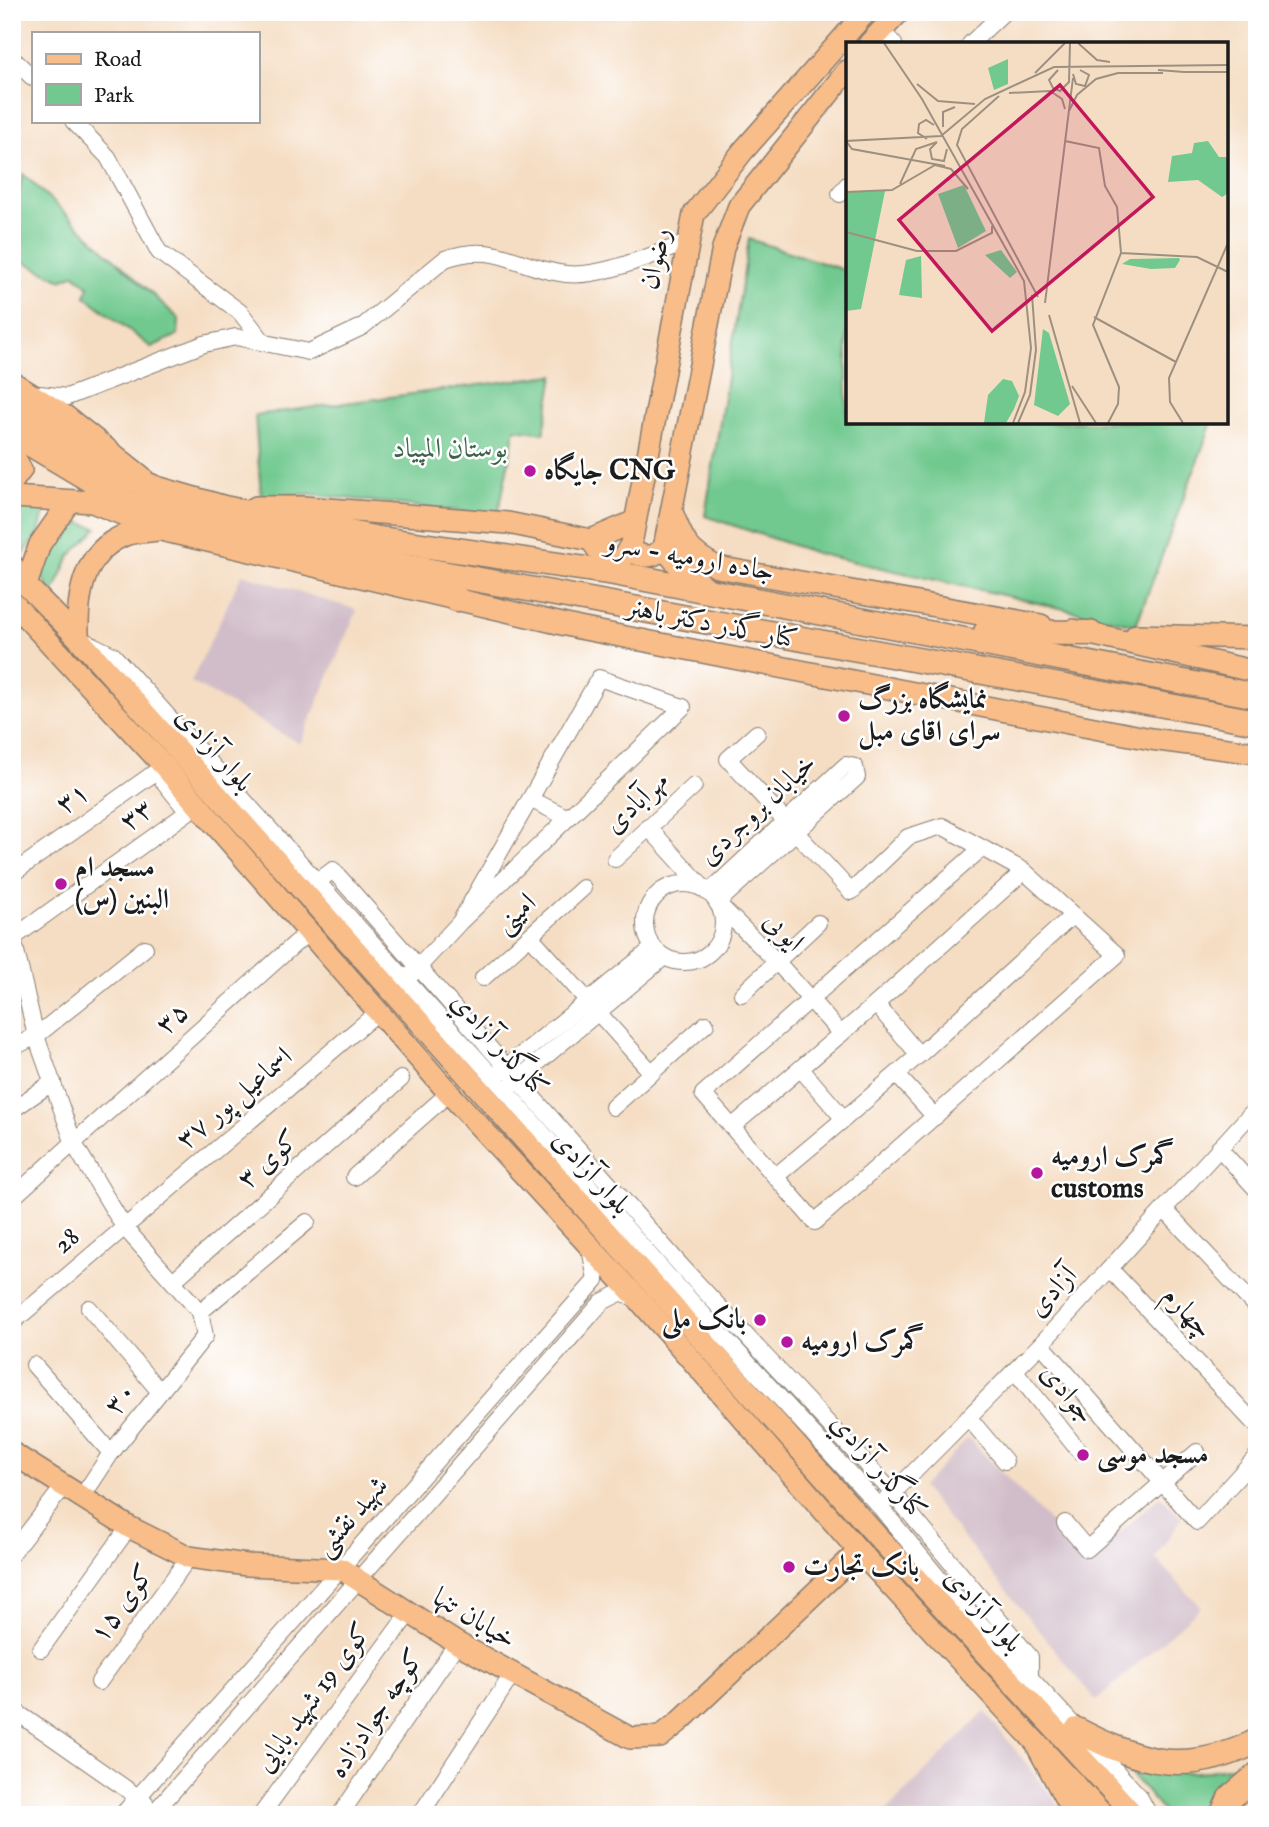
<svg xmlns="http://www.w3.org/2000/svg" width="1269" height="1827" viewBox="0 0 1269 1827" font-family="'IM FELL English',Amiri,serif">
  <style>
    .industrial { fill: #d1bdc9 }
    .green { fill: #71c98f; stroke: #467256; stroke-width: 2 }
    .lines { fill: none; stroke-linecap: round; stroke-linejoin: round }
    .minor-casing { stroke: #887c70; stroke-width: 18 }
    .major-casing { stroke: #887c70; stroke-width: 24 }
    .highway-casing { stroke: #887c70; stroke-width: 27 }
    .minor { stroke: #fff; stroke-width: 16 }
    .major { stroke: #f8bd89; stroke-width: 21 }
    .highway { stroke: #f8bd89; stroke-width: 24 }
    .poi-dot { fill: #b5179e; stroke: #fff; stroke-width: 2.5 }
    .labels { text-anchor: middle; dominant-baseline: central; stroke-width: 5; stroke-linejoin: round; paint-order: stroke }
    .street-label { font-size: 28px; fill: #1c1c1c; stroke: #fff }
    .park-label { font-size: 28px; fill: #3e614a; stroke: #fff }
    .poi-label { font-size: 28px; font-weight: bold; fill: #1c1c1c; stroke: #fff; text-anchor: start }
    .inset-road { fill: none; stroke: #9e9080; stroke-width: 2 }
    .view { fill: #c2185b; fill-opacity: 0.15; stroke: #c2185b; stroke-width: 3.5 }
    .inset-edge { fill: none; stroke: #1c1c1c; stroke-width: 3.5 }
  </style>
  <rect width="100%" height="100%" fill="#fff"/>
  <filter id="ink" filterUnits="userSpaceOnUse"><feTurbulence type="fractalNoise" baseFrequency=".0143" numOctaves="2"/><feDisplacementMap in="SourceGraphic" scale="14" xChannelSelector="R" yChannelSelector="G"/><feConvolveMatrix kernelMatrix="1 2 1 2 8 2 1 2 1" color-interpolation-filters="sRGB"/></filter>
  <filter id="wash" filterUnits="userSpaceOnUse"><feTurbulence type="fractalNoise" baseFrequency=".00686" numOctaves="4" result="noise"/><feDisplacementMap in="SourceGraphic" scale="28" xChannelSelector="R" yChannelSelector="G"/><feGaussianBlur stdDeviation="1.57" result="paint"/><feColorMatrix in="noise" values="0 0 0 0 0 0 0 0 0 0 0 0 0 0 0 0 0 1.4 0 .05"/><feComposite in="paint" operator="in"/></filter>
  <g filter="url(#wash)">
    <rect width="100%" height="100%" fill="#f5ddc3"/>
    <g class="industrial">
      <polygon points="242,574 357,610 300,744 191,682"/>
      <polygon points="968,1438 1088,1561 1160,1496 1182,1518 1155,1558 1201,1607 1096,1701 922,1487"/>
      <polygon points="985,1712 1067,1815 882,1815"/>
    </g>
    <g class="green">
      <polygon points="23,174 179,319 178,335 151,347 85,296 89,287 75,274 61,280 12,256 12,221"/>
      <polygon points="749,239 847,271 847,422 1212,422 1136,625 819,554 705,516"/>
      <polygon points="554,375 544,433 515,429 498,516 310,494 261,496 255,415"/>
      <polygon points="18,507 45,509 39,532 23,555 12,545 12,509"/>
      <polygon points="78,522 97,528 70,556 53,594 42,577 39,557 65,524"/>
      <path d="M 1257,1759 L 1257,1767 L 1212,1815 L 1166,1815 L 1127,1769 C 1172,1774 1214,1776 1257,1759 Z"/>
    </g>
  </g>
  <g filter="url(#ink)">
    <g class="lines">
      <defs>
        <g id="minor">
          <polyline points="881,30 894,44"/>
          <polyline points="970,44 1004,12"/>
          <polyline points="12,58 33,78"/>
          <polyline points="73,121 108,157 159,252 240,312 262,340"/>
          <polyline points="840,194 847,185"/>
          <path d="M 30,393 L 67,397 L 204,344 L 236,337 L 309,352 L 362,327 L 445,259 C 497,240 518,269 566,274 C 601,278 653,254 687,243"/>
          <polyline points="86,642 113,655 505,1090 669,1277 880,1507 941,1581 1139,1796 1149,1815"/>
          <polyline points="757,733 728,759 851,892 908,837 942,826 1024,871 1117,955 815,1222 703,1094 982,848"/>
          <polyline points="530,799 568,818"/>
          <polyline points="648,827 708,893 846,765 855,767 857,777 717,903 777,962 841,1034"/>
          <polyline points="615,859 694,786"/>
          <polyline points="12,874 164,766"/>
          <polyline points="317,882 333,870 683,1268 892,1492 1030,1657 1030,1680"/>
          <circle cx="684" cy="923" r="39"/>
          <polyline points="12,934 36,1036 74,1144 124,1227 200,1312 205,1336 111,1453 82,1497"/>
          <polyline points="531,937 652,1073"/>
          <polyline points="13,938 188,812 156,772"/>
          <polyline points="412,974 460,922 683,707 599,678 460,922"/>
          <polyline points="483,978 583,888"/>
          <polyline points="742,994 818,923"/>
          <polyline points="876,1004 1024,871"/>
          <polyline points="12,1048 36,1036 145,948"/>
          <polyline points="919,1055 1073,915"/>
          <polyline points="500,1072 653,948"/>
          <polyline points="897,1075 935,1117"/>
          <polyline points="510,1086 664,957"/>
          <polyline points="613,1107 706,1024"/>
          <polyline points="12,1110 53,1082"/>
          <polyline points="733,1126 876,1004 919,1055 844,1119 801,1069"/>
          <polyline points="1219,1148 1257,1190"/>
          <polyline points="776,1176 844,1119"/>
          <polyline points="354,1177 449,1093"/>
          <polyline points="12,1198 308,932"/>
          <polyline points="1164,1209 1257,1308"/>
          <polyline points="1110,1269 1254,1423"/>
          <polyline points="173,1281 401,1079"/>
          <polyline points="89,1308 160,1392"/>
          <polyline points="200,1312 307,1222"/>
          <polyline points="12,1323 379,1011"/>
          <polyline points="1041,1344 1197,1522 1257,1456"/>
          <polyline points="34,1365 111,1453"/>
          <polyline points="1015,1371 1079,1451"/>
          <polyline points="968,1417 1005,1461"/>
          <polyline points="886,1500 1041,1344 1257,1107"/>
          <polyline points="1065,1523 1087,1549 1197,1452"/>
          <polyline points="12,1553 64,1486"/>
          <polyline points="41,1649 129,1527"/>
          <polyline points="99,1682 189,1557"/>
          <polyline points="12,1709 145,1802"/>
          <polyline points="122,1815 596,1280 590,1248"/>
          <polyline points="152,1815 602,1302 622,1292 638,1300"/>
          <polyline points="261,1815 409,1613"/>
          <polyline points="340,1815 457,1643"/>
          <polyline points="420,1815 512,1675"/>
        </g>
        <g id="major">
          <polyline points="869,44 899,12"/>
          <polyline points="12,382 65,416 142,477"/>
          <polyline points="12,452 21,470 12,482"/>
          <polyline points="12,497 92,502 161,530 579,628 1151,739 1257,753"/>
          <polyline points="256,507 303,507 508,523 591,540 633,522"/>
          <path d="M 672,512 C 684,543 687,551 717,567 L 1041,625"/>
          <polyline points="591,540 614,573 631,544 694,214 743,151 866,12"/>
          <path d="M 631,544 L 635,553 C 647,558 654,557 664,548"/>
          <polyline points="12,565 26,585 78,638 876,1535 1134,1815"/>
          <polyline points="26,585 40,544 70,501"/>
          <polyline points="712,592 679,566 664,548 723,248 739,206 847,71"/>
          <polyline points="12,602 164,766 449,1093 641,1302 859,1551 1103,1815"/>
          <polyline points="1073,630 1257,672"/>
          <polyline points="1136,635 1257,638"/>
          <path d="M 78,638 C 77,598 82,552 125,535 C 134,531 148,532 158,530"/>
          <polyline points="12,1453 129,1527 189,1557 247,1565 341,1569 457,1643 630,1738 660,1737 680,1721 859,1551"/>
        </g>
        <g id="highway">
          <polyline points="12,408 116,472 158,489 224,508 374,538 614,573 1257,696"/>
          <polyline points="12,433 127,502 170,517 370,560 1257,722"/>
          <polyline points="403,574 457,599"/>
          <polyline points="986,632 1090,633"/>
          <path d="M 1077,1730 C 1142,1764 1188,1776 1257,1741"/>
          <polyline points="1040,1748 1076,1815"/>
          <polyline points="1222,1815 1230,1798 1257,1775"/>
        </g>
      </defs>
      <use href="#minor" class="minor-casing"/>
      <use href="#major" class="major-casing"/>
      <use href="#highway" class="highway-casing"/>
      <use href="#minor" class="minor"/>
      <use href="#major" class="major"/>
      <use href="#highway" class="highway"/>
    </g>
  </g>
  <g class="poi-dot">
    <circle cx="530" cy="471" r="7"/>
    <circle cx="844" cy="716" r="7"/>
    <circle cx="61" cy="884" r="7"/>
    <circle cx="1037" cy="1173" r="7"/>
    <circle cx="760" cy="1320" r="7"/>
    <circle cx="787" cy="1342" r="7"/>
    <circle cx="1083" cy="1455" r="7"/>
    <circle cx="789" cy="1567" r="7"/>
  </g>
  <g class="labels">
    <g class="street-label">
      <text transform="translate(656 259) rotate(-78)">رضوان</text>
      <text transform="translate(690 558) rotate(10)">جاده ارومیه - سرو</text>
      <text transform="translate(712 624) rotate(11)">کنار گذر دکتر باهنر</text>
      <text transform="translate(214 750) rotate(49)">بلوار آزادی</text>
      <text transform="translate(73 799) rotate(-35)">۳۱</text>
      <text transform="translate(637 803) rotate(-43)">مهرآبادی</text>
      <text transform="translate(758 810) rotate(-43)">خیابان بروجردی</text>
      <text transform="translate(137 816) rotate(-36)">۳۳</text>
      <text transform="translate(516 914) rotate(-42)">امینی</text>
      <text transform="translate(783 932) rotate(45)">ایوبی</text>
      <text transform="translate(173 1019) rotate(-42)">۳۵</text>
      <text transform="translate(499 1045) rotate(48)">کنارگذر آزادي</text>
      <text transform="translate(235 1099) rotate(-40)">اسماعیل پور ۳۷</text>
      <text transform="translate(269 1160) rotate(-42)">کوی ۳</text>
      <text transform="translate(591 1173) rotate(48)">بلوار آزادی</text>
      <text transform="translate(67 1241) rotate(-41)">28</text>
      <text transform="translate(1053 1292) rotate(-47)">آزادی</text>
      <text transform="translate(1187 1313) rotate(47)">چهارم</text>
      <text transform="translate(1067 1394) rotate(51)">جوادی</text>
      <text transform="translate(121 1399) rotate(-52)">۳۰</text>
      <text transform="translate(878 1467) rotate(49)">کنارگذر آزادي</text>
      <text transform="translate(352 1517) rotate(-49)">شهید نقشی</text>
      <text transform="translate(123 1604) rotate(-54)">کوی ۱۵</text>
      <text transform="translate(983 1611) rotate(48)">بلوار آزادی</text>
      <text transform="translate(474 1619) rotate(31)">خیابان تنها</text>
      <text transform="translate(314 1698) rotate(-54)">کوی 19 شهید بابایی</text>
      <text transform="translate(377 1714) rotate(-56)">کوچه جوادزاده</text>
    </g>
    <g class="park-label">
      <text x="450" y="449">بوستان المپیاد</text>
    </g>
    <g class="poi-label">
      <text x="544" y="471">جایگاه CNG</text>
      <text x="858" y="700">نمایشگاه بزرگ<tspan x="858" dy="32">سرای اقای مبل</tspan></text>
      <text x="75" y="868">مسجد ام<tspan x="75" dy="32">البنین (س)</tspan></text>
      <text x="1051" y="1157">گمرک ارومیه<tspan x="1051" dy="32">customs</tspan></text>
      <text x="746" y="1320" text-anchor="end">بانک ملى</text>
      <text x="801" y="1342">گمرک ارومیه</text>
      <text x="1097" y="1455">مسجد موسی</text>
      <text x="803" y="1567">بانک تجارت</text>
    </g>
  </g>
  <g transform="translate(846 42)">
    <rect width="382" height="382" fill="#f5ddc3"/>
    <path d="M 162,17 L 162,42 L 148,48 L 142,26 ZM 362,99 L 373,115 L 381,115 L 381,152 L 376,155 L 352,138 L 322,140 L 326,114 L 346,111 L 348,101 ZM 118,143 L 140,189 L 112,206 L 92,152 ZM 39,149 L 15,267 L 0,269 L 0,150 ZM 155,208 L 171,230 L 164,236 L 139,213 ZM 75,214 L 76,256 L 53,253 L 60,218 ZM 284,217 L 333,216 L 334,218 L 329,226 L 305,227 L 276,222 ZM 197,287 L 203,291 L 224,362 L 212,374 L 188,363 ZM 157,337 L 166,339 L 173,354 L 168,367 L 160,381 L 138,381 L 142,353 Z" fill="#71c98f"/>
    <path class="inset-road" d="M 38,1 L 76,57 L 178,239 L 185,306 L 179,350 L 167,381M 232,1 L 251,18 L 264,20M 212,28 L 203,38 L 207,46 L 214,49 L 223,40 L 224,1M 312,28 L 338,30M 336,30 L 382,30M 189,31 L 219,1M 272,31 L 317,31M 227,32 L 230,42 L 239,44 L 243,33 L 234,28M 71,42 L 92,59 L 129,62M 163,51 L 204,49 L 216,57 L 219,67M 153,54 L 116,87 L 111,103 L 192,255M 223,69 L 231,53 L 250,37 L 272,31M 97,85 L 97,70 L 109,65M 81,97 L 72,91 L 73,82 L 80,78 L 88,83M 219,99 L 253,106 L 259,144 L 271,165 L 275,211 L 247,283 L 273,345 L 272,362 L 262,381M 91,100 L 84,107 L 86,117 L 98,119 L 101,107M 99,124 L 6,107 L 0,99 L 95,94 L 139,57 L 208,25 L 382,23M 54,142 L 70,107 L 91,100M 0,150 L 46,148 L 89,123 L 105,127 L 122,147M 0,190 L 71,209 L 110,209 L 146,191 L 146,184M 275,211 L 351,215 L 382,230M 199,261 L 227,36M 203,273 L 234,381M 248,275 L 330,320M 226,344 L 250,381M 172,381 L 184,353 L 190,308 L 186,253M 337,381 L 324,360 L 323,336 L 382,201"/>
    <path class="view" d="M 214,43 L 307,155 L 146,289 L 53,178 Z"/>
    <rect width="382" height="382" class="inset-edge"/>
  </g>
  <rect width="1269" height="1827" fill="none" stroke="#fff" stroke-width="42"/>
  <rect x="32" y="32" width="228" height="91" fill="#ffffff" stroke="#a4a4a4" stroke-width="2"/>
  <rect x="46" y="54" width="35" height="10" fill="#f8bd89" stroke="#a4a4a4" stroke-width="2"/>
  <text x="94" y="66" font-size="21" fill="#1c1c1c">Road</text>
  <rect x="46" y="84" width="35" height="21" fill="#71c98f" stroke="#a4a4a4" stroke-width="2"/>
  <text x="94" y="102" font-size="21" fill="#1c1c1c">Park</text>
</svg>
